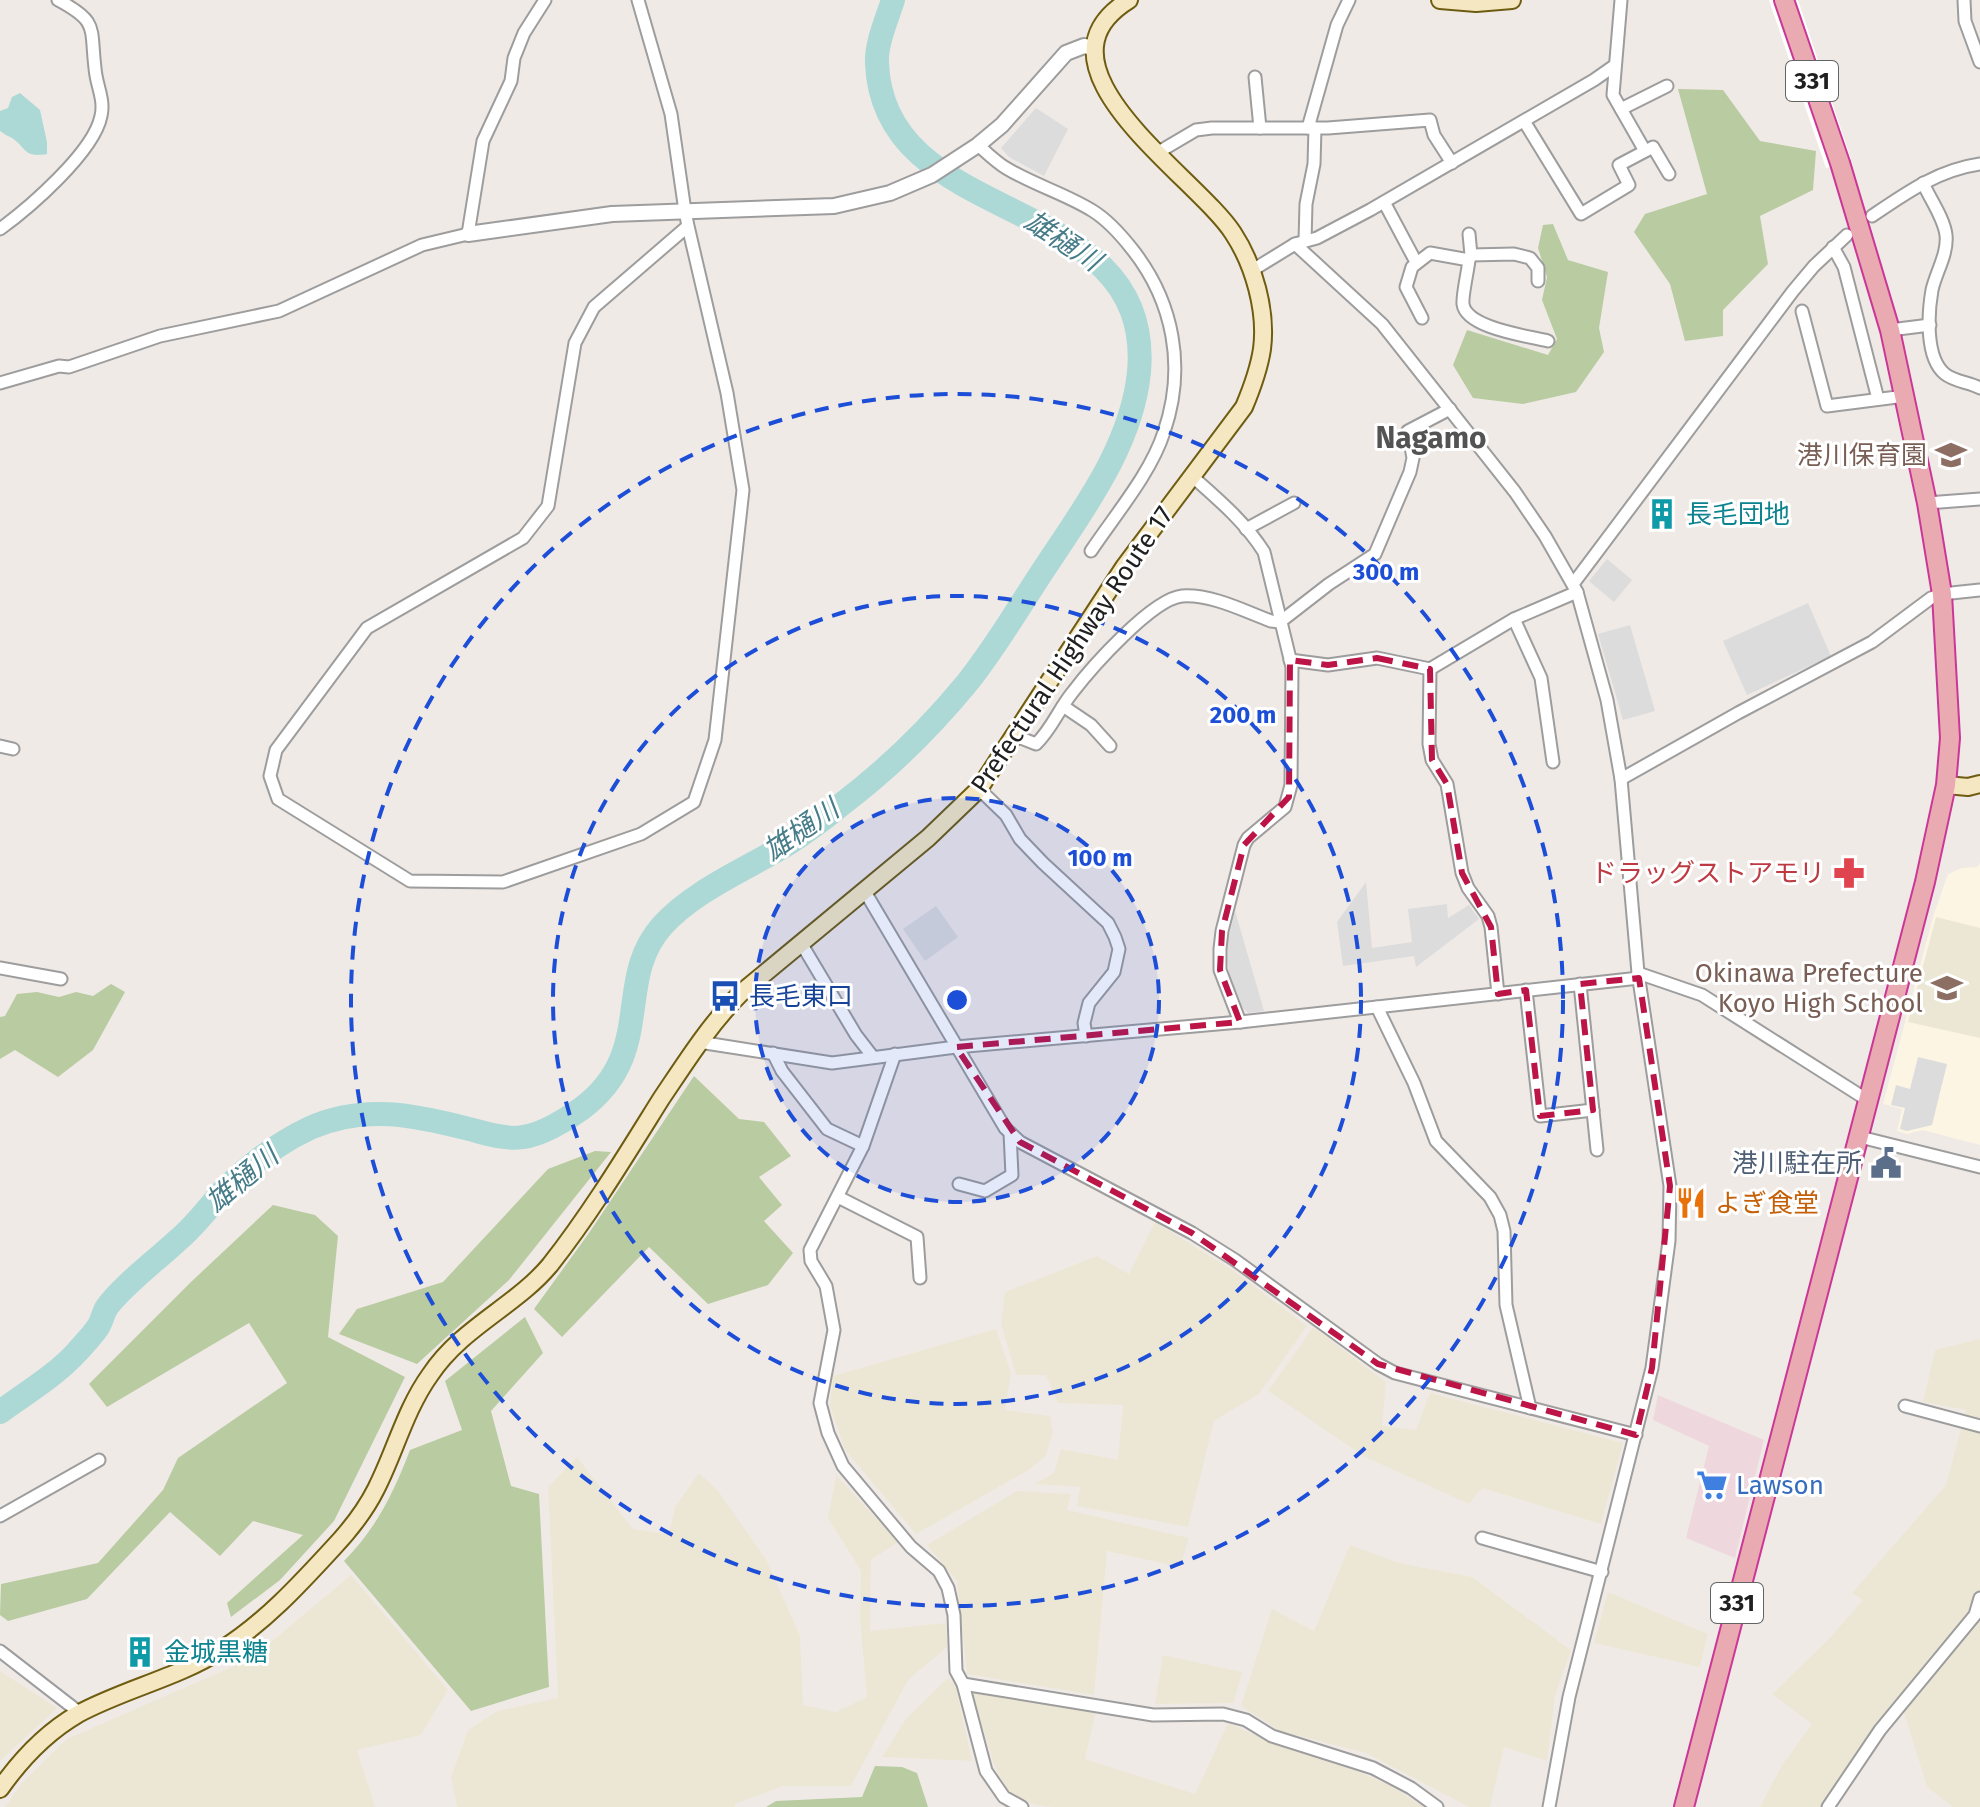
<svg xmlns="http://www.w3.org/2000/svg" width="1980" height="1807" viewBox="0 0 1980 1807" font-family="'Fira Sans','Noto Sans JP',sans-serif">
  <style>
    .commercial { fill: #eed8de }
    .education { fill: #fcf5e4 }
    .farmland { fill: #ece7d5 }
    .forest { fill: #b9cba0 }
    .parking { fill: #dcdcdc }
    .water { fill: #acd9d5 }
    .pier { fill: #fff }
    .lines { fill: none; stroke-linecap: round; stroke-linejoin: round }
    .river { stroke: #acd9d5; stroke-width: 24 }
    .minor-casing { stroke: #9d9d9d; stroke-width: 15 }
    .tertiary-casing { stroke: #9d9d9d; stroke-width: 18 }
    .secondary-casing { stroke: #6e5c10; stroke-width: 20 }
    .trunk-casing { stroke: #ca3796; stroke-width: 22 }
    .minor { stroke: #fff; stroke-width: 11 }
    .tertiary { stroke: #fff; stroke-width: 14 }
    .secondary { stroke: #f4e7c1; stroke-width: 16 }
    .trunk { stroke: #e9aab2; stroke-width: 18 }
    .marked { fill: none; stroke: #bc1446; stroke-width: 6; stroke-dasharray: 16 10; stroke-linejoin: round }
    .ring { fill: none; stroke: #1d4ed8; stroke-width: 4; stroke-dasharray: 14 10 }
    .labels { text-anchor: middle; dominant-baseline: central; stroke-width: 6; stroke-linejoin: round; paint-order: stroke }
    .shield { fill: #fff; stroke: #636363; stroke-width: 2 }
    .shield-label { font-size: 24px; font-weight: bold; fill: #202020 }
    .education-label { font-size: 26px; fill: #785e54; stroke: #fff; text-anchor: end }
    .culture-label { font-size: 26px; fill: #0d838f; stroke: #fff; text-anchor: start }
    .street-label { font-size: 26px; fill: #202020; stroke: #fff }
    .health-label { font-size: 26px; fill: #be3a42; stroke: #fff; text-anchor: end }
    .transit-label { font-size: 26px; fill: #164399; stroke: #fff; text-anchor: start }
    .service-label { font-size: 26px; fill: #4e5e75; stroke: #fff; text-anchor: end }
    .food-label { font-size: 26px; fill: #c56008; stroke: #fff; text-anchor: start }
    .shop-label { font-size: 26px; fill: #366cbe; stroke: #fff; text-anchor: start }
    .water-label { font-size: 28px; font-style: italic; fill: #477c89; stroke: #fff }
    .quarter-label { font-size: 30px; font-weight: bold; fill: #535353; stroke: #fff }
    .centre { fill: #1d4ed8; stroke: #fff; stroke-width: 4 }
    .ring-label { font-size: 24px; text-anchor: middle; font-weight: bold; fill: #1d4ed8; stroke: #fff; stroke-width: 6; stroke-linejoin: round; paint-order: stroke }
  </style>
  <rect width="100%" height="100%" fill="#f0eae7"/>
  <polygon class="commercial" points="1658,1395 1764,1440 1735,1558 1686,1538 1709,1446 1653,1420"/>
  <polygon class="education" points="1980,863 1980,1145 1923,1130 1907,1134 1897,1131 1902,1109 1883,1104 1934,914 1948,874 1962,868 1977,867"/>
  <g class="farmland">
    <polygon points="1936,917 1980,928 1980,1038 1908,1022"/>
    <polygon points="1155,1222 1234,1271 1307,1326 1259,1394 1214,1421 1188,1527 1077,1506 1080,1487 1034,1484 1054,1473 1061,1449 1118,1460 1123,1405 1058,1403 1046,1375 1016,1375 1001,1324 1005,1292 1097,1256 1129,1274"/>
    <polygon points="1313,1327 1386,1382 1382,1426 1416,1430 1430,1393 1623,1443 1601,1524 1482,1488 1469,1504 1365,1457 1268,1391"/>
    <polygon points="996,1329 1011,1373 1005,1410 1050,1416 1053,1432 1046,1456 1027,1471 916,1534 845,1450 830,1406 833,1376"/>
    <polygon points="1980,1339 1980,1807 1953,1807 1927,1787 1899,1696 1830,1807 1760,1807 1782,1765 1812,1724 1772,1694 1827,1641 1863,1600 1852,1593 1946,1485 1966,1410 1923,1402 1935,1350"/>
    <polygon points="577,1457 633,1529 669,1534 675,1507 699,1473 719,1492 767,1561 800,1636 803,1705 836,1712 867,1697 860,1619 861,1571 828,1518 836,1475 898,1542 871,1560 870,1631 946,1623 947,1647 908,1680 851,1786 783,1786 735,1804 735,1807 457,1807 451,1777 468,1730 497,1711 558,1698 548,1487"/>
    <polygon points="1017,1491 1071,1494 1067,1510 1189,1538 1180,1567 1107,1551 1094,1695 967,1674 957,1581 927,1545"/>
    <polygon points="1350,1545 1399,1563 1472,1577 1571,1650 1555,1696 1547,1761 1504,1747 1490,1807 1469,1807 1366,1753 1280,1731 1241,1706 1272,1609 1314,1631"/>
    <polygon points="351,1575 448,1690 421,1735 357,1750 375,1807 5,1807 22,1783 67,1739 252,1658"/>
    <polygon points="1608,1592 1708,1634 1700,1667 1594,1643"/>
    <polygon points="1163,1655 1242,1672 1234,1703 1155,1704"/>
    <polygon points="0,1671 57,1708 0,1761"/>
    <polygon points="948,1678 955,1684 972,1761 882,1757 905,1720"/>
    <polygon points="971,1690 1096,1712 1085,1759 1195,1794 1228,1723 1271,1742 1359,1772 1391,1786 1424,1807 1052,1807 1035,1805 1010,1794 995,1767"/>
  </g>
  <g class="forest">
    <polygon points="1678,89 1723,90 1760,141 1816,151 1813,190 1760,216 1768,264 1723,310 1723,336 1685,341 1670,284 1634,232 1645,214 1707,194"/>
    <polygon points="1553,224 1568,260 1608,272 1599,328 1604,352 1576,392 1523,404 1473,398 1453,365 1467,330 1548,355 1557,339 1542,300 1547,277 1538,248 1543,225"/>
    <polygon points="111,984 125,992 93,1050 58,1077 15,1050 0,1059 0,1017 5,1016 17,994 37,992 59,997 76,992 93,996"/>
    <polygon points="694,1076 739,1119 764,1122 791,1156 759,1177 782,1205 764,1221 793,1253 768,1285 708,1304 649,1247 562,1337 534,1309 589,1233"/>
    <polygon points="595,1151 611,1152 509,1280 417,1364 339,1334 357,1309 443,1282 548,1169"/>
    <polygon points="273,1205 315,1215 338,1236 328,1337 405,1377 334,1521 280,1580 231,1617 227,1603 303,1535 253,1521 220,1556 170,1512 87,1599 8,1621 0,1615 1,1584 98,1563 163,1490 178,1458 287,1383 249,1323 107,1407 89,1384 191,1282"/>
    <path d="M 525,1317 L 543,1353 L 491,1411 L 511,1486 L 539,1494 L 549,1687 L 471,1711 L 344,1561 C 376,1529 394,1492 410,1450 L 462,1430 L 445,1381 Z"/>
    <polygon points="875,1766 902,1767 917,1773 928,1807 766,1807 776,1801 862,1797"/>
  </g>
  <g class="parking">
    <polygon points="1036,108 1068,129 1044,176 1009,157 1001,148"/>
    <polygon points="1607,559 1632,580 1614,602 1589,581"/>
    <polygon points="1808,603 1831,656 1747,695 1723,641"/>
    <polygon points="1630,625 1655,711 1623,720 1598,634"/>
    <polygon points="1366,882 1372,948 1412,942 1408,909 1447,904 1448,918 1469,905 1479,919 1416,967 1414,956 1343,966 1337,922"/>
    <polygon points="936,906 958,937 925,961 903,929"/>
    <polygon points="1235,911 1264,1011 1248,1013 1243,1008 1229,975 1227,945"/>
    <polygon points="1918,1057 1947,1064 1932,1125 1907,1131 1900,1129 1905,1108 1891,1105 1896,1085 1910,1089"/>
  </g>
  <path class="water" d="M 20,93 L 40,110 L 47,142 L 47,154 C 23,158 27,148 12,138 C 8,136 4,134 0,131 L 0,111 L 8,108 L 12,97 Z"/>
  <polygon class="pier" points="1769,0 1798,0 1851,159 1826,168"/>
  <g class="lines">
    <path class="river" d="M 0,1412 C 26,1393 55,1376 77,1352 C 84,1344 92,1336 98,1327 C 102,1321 103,1313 107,1307 C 123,1285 158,1259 178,1240 C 195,1226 208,1208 222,1192 C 247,1167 278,1143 310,1128 C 363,1104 415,1115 469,1129 C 485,1133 506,1140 523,1137 C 541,1135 566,1120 581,1109 C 657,1053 613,981 662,926 C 694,890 749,868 789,843 C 808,831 825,818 842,804 C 888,769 930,728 967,683 C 996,647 1020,605 1046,566 C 1085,507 1132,444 1139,372 C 1155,189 883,232 877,63 C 876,43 887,19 893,0"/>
    <defs>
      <g id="minor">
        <polyline points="638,0 671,114 685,211 688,226 727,393 743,490 715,740 694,802 641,834 503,882 410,881 278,799 270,776 276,750 367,628 523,538 548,506 575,343 594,307 688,226"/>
        <polyline points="1621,0 1613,95 1645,151"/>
        <polyline points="1964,0 1965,21 1980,62"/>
        <polyline points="1255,77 1260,128"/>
        <polyline points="1621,109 1667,86"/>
        <polyline points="1524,121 1581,214 1629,185 1619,165 1653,147 1669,174"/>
        <polyline points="1308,128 1337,25 1349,0"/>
        <path d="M 978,145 C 987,153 996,162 1006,168 C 1034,185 1066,194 1093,211 C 1109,221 1121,235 1132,249 C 1174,302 1186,368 1164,432 C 1151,473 1115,515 1091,551"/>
        <polyline points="1157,153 1196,130 1212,128 1328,128 1430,120 1434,135 1452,163"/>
        <path d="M 1923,183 C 1930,199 1944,218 1946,235 C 1948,254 1936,272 1932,290 C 1928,313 1925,358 1945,374 C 1955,382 1969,382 1980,388"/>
        <polyline points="1384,202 1416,262"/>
        <path d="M 1872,216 C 1906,193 1938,170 1980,164"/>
        <path d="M 0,229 C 29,208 94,152 101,116 C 105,99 96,85 95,68 C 90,27 99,22 58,0"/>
        <polyline points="1469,234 1471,255"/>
        <polyline points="1305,241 1306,204 1314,164 1315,128"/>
        <polyline points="1295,244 1382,324 1515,492 1545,536 1577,592 1607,700 1621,779 1638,973 1670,1186 1669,1241 1652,1368 1569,1697 1549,1807"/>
        <polyline points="1833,247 1844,267 1878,399"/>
        <path d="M 1469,260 C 1468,270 1462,296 1463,304 C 1466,328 1528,336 1548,341"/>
        <polyline points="1251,271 1295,244 1317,238 1370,210 1594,80 1614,66"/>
        <polyline points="1802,311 1827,406 1905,396"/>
        <polyline points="1422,318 1406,287 1412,267 1430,253 1469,260 1471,255 1514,254 1530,258 1538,268 1538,281"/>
        <polyline points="1890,330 1930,325"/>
        <polyline points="0,383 59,366 69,367 160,336 279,311 422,245 468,234 483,141 511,81 514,58 524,33 545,0"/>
        <path d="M 1193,477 C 1219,500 1245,522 1264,552 L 1292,667 L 1291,785 L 1285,807 L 1248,838 L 1244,845 L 1222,931 L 1220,949 L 1220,970 L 1240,1022"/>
        <polyline points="1927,503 1980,499"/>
        <polyline points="1246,529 1294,503"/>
        <polyline points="1573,584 1793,291 1814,266 1847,235"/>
        <polyline points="1514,619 1541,678 1553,762"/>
        <polyline points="1290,660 1328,665 1377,658 1430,669 1514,619 1577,592"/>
        <polyline points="1430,669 1429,744 1432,760 1447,784 1462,873 1468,888 1488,916 1491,927 1498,994"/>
        <polyline points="1063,706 1091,725 1110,746"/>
        <path d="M 1016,736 L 1036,744 C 1051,730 1059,709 1072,693 C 1091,668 1152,599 1182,596 C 1212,594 1244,611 1271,621 L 1280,622 L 1329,584 L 1375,554 L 1410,472 L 1413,458 L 1408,431 L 1450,409"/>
        <polyline points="0,746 13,749"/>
        <polyline points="1621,779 1738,713 1872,642 1931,598 1942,594 1980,590"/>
        <polyline points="979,789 1006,815 1020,839 1043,863 1108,923 1115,937 1119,949 1114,972 1089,1003 1084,1023 1086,1036"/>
        <polyline points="864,890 1005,1128 1020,1142 1192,1233 1235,1260 1378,1364 1395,1373 1636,1435"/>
        <polyline points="801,943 856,1035 873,1057"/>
        <polyline points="0,968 61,979"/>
        <polyline points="1638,973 1702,995 1869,1101"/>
        <polyline points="1580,984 1597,1150"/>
        <polyline points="1526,990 1540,1116 1593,1110"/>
        <polyline points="1377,1007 1414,1083 1436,1141 1490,1197 1500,1215 1504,1231 1506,1305 1530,1408"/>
        <polyline points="699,1042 832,1063 956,1047 1240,1022 1639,978"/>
        <polyline points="773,1053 782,1071 827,1129 863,1146"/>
        <polyline points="895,1054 863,1146 810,1250 811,1261 826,1286 834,1330 820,1403 828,1433 843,1466 911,1547 939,1571 948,1588 954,1615 956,1671 963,1684 986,1771 1004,1797 1022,1807"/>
        <polyline points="1860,1137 1980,1167"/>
        <polyline points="959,1184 985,1191 1012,1175 1010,1133"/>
        <polyline points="838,1197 917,1237 920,1278"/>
        <polyline points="1905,1406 1980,1426"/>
        <polyline points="0,1516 99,1460"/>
        <polyline points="1482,1538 1602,1572"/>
        <polyline points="0,1651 80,1713"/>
        <polyline points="963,1684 1153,1715 1223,1714 1246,1720 1272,1736 1373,1768 1411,1788 1437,1807"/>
        <polyline points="1828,1807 1880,1730 1975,1615 1980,1598"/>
      </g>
      <polyline id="tertiary" points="468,234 612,214 834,206 890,193 932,175 978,145 1002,125 1066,53 1084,46 1095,48"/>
      <g id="secondary">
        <polyline points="1440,0 1476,3 1512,0"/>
        <polyline points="1946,785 1968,787 1980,784"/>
        <path d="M 0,1789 C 21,1759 47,1732 78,1714 C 124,1689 177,1678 221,1650 C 264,1623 299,1585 333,1548 C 350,1530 365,1511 376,1489 C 395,1452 405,1410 430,1375 C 462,1327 516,1306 550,1265 C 591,1213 626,1155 661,1099 C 686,1062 709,1025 741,993 L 928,838 L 979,789 L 1124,567 L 1244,407 C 1252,388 1259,369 1262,349 C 1267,311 1254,265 1233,233 C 1196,176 1022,66 1129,0"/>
      </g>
      <polyline id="trunk" points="1684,1807 1925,882 1946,785 1950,738 1942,594 1927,503 1890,330 1840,163 1784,0"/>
    </defs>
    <use href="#minor" class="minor-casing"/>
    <use href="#tertiary" class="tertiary-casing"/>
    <use href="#secondary" class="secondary-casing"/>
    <use href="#trunk" class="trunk-casing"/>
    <use href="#minor" class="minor"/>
    <use href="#tertiary" class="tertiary"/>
    <use href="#secondary" class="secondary"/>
    <use href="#trunk" class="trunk"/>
  </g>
  <path class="marked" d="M 1377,658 L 1430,669 L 1432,760 L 1447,784 L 1462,873 L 1491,927 L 1498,994 L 1526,990 L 1540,1116 L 1593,1110 L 1580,984 L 1639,978 L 1670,1186 L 1652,1368 L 1636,1435 L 1378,1364 L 1192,1233 L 1020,1142 L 956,1047 L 1240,1022 L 1220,970 L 1222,931 L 1244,845 L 1289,797 L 1290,660 L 1328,665 Z"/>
  <circle cx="957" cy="1000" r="202" fill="#1d4ed8" fill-opacity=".12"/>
  <g class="ring">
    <circle cx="957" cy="1000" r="202"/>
    <circle cx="957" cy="1000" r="404"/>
    <circle cx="957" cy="1000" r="606"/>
  </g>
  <defs>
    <symbol id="school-bare" viewBox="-9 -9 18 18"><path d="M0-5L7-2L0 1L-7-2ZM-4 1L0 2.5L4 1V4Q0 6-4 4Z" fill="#8d6e63" stroke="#fff" stroke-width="2.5" paint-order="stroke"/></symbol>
    <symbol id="building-bare" viewBox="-9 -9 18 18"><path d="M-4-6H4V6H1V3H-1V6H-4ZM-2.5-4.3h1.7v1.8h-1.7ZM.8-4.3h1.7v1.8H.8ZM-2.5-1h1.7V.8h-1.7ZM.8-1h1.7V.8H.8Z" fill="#0f9aa8" stroke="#fff" stroke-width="2.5" paint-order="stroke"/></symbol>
    <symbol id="pharmacy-bare" viewBox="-9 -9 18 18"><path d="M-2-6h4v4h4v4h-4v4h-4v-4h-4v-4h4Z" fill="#e0444e" stroke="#fff" stroke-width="2.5" paint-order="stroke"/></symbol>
    <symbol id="bus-bare" viewBox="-9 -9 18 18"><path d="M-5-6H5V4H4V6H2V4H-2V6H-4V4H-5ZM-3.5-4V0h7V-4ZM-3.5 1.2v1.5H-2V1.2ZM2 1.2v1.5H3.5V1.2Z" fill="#1a4fb4" stroke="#fff" stroke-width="2.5" paint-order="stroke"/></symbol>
    <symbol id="civic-bare" viewBox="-9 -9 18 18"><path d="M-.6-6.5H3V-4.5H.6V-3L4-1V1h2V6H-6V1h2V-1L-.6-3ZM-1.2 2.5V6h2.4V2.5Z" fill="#5c6f8a" stroke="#fff" stroke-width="2.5" paint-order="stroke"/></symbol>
    <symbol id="restaurant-bare" viewBox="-9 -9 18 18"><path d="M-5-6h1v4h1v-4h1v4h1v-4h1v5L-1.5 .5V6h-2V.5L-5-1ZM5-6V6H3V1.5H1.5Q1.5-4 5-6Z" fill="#e8710a" stroke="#fff" stroke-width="2.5" paint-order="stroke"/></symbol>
    <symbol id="supermarket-bare" viewBox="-9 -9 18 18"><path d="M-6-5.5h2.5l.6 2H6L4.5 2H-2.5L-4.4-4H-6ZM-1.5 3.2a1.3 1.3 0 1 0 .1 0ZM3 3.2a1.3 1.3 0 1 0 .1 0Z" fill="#3f7fe0" stroke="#fff" stroke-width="2.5" paint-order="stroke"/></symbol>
  </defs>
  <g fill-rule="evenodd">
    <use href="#school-bare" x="1929" y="433" width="44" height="44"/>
    <use href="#building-bare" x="1640" y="492" width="44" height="44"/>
    <use href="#pharmacy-bare" x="1827" y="851" width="44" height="44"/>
    <use href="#school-bare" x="1925" y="966" width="44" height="44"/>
    <use href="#bus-bare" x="703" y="974" width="44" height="44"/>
    <use href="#civic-bare" x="1864" y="1141" width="44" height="44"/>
    <use href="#restaurant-bare" x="1669" y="1181" width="44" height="44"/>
    <use href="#supermarket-bare" x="1690" y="1463" width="44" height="44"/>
    <use href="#building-bare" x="118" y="1630" width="44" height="44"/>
  </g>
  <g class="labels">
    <g class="shield">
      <rect x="1786" y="61" width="52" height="40" rx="6"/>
      <rect x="1711" y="1583" width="52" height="40" rx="6"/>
    </g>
    <g class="shield-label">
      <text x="1812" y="81">331</text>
      <text x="1737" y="1603">331</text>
    </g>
    <g class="education-label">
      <text x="1927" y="455">港川保育園</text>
      <text x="1923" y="973">Okinawa Prefecture<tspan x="1923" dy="30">Koyo High School</tspan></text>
    </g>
    <g class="culture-label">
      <text x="1686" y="514">長毛団地</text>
      <text x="164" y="1652">金城黒糖</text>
    </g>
    <g class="street-label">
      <text transform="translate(1072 650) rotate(-56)">Prefectural Highway Route 17</text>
    </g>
    <g class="health-label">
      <text x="1825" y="873">ドラッグストアモリ</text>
    </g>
    <g class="transit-label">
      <text x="749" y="996">長毛東口</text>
    </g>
    <g class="service-label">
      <text x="1862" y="1163">港川駐在所</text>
    </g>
    <g class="food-label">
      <text x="1715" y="1203">よぎ食堂</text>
    </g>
    <g class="shop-label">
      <text x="1736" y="1485">Lawson</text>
    </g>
    <g class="water-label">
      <text transform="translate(1063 241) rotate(33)">雄樋川</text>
      <text transform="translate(801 830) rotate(-35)">雄樋川</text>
      <text transform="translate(242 1179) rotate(-40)">雄樋川</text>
    </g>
    <g class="quarter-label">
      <text x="1431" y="438">Nagamo</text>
    </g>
  </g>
  <circle cx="957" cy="1000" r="12" class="centre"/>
  <g class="ring-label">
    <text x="1386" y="580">300 m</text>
    <text x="1243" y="723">200 m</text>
    <text x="1100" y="866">100 m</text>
  </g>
</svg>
